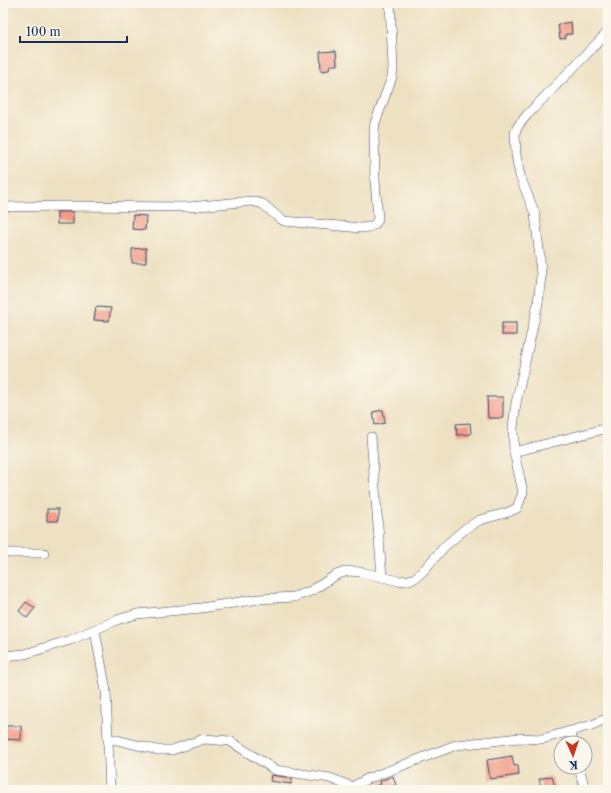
<svg xmlns="http://www.w3.org/2000/svg" width="611" height="793" viewBox="0 0 611 793" font-family="'Libre Caslon Text',serif">
  <style>
    .building { fill: #f39b88 }
    .lines { fill: none; stroke-linecap: round; stroke-linejoin: round }
    .street-casing { stroke: #3b4a6d; stroke-width: 10 }
    .street { stroke: #fff; stroke-width: 9 }
  </style>
  <rect width="100%" height="100%" fill="#fbf7ec"/>
  <filter id="ink" filterUnits="userSpaceOnUse"><feTurbulence type="fractalNoise" baseFrequency=".025" numOctaves="2"/><feDisplacementMap in="SourceGraphic" scale="8" xChannelSelector="R" yChannelSelector="G"/><feConvolveMatrix kernelMatrix="1 2 1 2 8 2 1 2 1" color-interpolation-filters="sRGB"/></filter>
  <filter id="wash" filterUnits="userSpaceOnUse"><feTurbulence type="fractalNoise" baseFrequency=".012" numOctaves="4" result="noise"/><feDisplacementMap in="SourceGraphic" scale="16" xChannelSelector="R" yChannelSelector="G"/><feGaussianBlur stdDeviation="0.9" result="paint"/><feColorMatrix in="noise" values="0 0 0 0 0 0 0 0 0 0 0 0 0 0 0 0 0 1.4 0 .05"/><feComposite in="paint" operator="in"/></filter>
  <g filter="url(#wash)">
    <rect width="100%" height="100%" fill="#eee1c2"/>
    <g id="blocks">
      <g class="building">
        <polygon points="571,22 572,34 566,34 566,38 560,39 558,24"/>
        <polygon points="336,51 337,65 330,65 329,70 321,71 320,52"/>
        <rect x="57" y="212" width="16" height="12"/>
        <polygon points="133,215 146,216 145,230 132,229"/>
        <polygon points="146,248 146,263 132,263 132,249"/>
        <polygon points="96,307 111,308 109,321 94,320"/>
        <rect x="502" y="323" width="14" height="12"/>
        <polygon points="487,397 503,397 503,418 488,418"/>
        <polygon points="383,410 385,423 375,425 373,412"/>
        <polygon points="470,423 471,434 457,435 456,424"/>
        <rect x="47" y="509" width="11" height="12"/>
        <polygon points="26,602 35,608 27,618 19,611"/>
        <polygon points="3,726 21,726 21,740 3,739"/>
        <polygon points="512,756 514,766 518,765 519,775 490,779 487,760"/>
        <polygon points="271,775 292,778 291,784 270,781"/>
        <polygon points="393,776 396,785 382,790 366,790 381,784 380,781"/>
        <polygon points="552,776 556,790 542,790 539,779"/>
      </g>
    </g>
  </g>
  <g filter="url(#ink)">
    <use href="#blocks" fill-opacity="0" stroke="#3b4a6d" stroke-width="1"/>
    <g class="lines">
      <defs>
        <g id="street">
          <polyline points="608,32 527,115 518,126 515,133 516,155 520,176 535,214 540,259 541,276 538,303 516,403 513,428 514,452 608,428"/>
          <path d="M 3,207 L 66,206 L 189,207 L 252,201 L 263,204 L 279,218 L 284,221 L 361,228 C 369,227 375,227 378,219 L 375,180 L 374,131 L 375,123 L 392,77 L 393,67 L 390,3"/>
          <polyline points="371,437 382,577"/>
          <polyline points="3,553 44,553"/>
          <polyline points="95,630 106,691 110,790"/>
          <polyline points="3,656 25,654 70,640 117,620 137,614 201,608 259,599 294,597 311,591 336,575 348,571 361,572 399,581 409,580 415,578 422,572 445,546 466,528 480,520 509,512 517,508 523,492 514,452"/>
          <polyline points="570,732 573,743"/>
          <polyline points="109,739 117,740 157,750 172,750 204,739 230,741 275,770 330,778 352,787 367,779 456,745 519,738 542,739 592,725 608,718"/>
          <polyline points="579,767 585,790"/>
        </g>
      </defs>
      <use href="#street" class="street-casing"/>
      <use href="#street" class="street"/>
    </g>
  </g>
  <rect width="611" height="793" fill="none" stroke="#fbf7ec" stroke-width="16"/>
  <g transform="translate(573 755) rotate(177)"><circle r="19" fill="#fbf7ec" stroke="#a1a7b3"/>
  <path d="M0-3L7 15L0 10L-7 15Z" fill="#c8321e"/>
  <text y="-6" font-size="11" font-weight="bold" text-anchor="middle" fill="#1b2f5e">K</text>
  </g>
  <path d="M20 36v6h107v-6" fill="none" stroke="#1b2f5e" stroke-width="2"/>
  <text x="26" y="36" font-size="12" fill="#1b2f5e" stroke="#fbf7ec" stroke-width="3" paint-order="stroke">100 m</text>
</svg>
